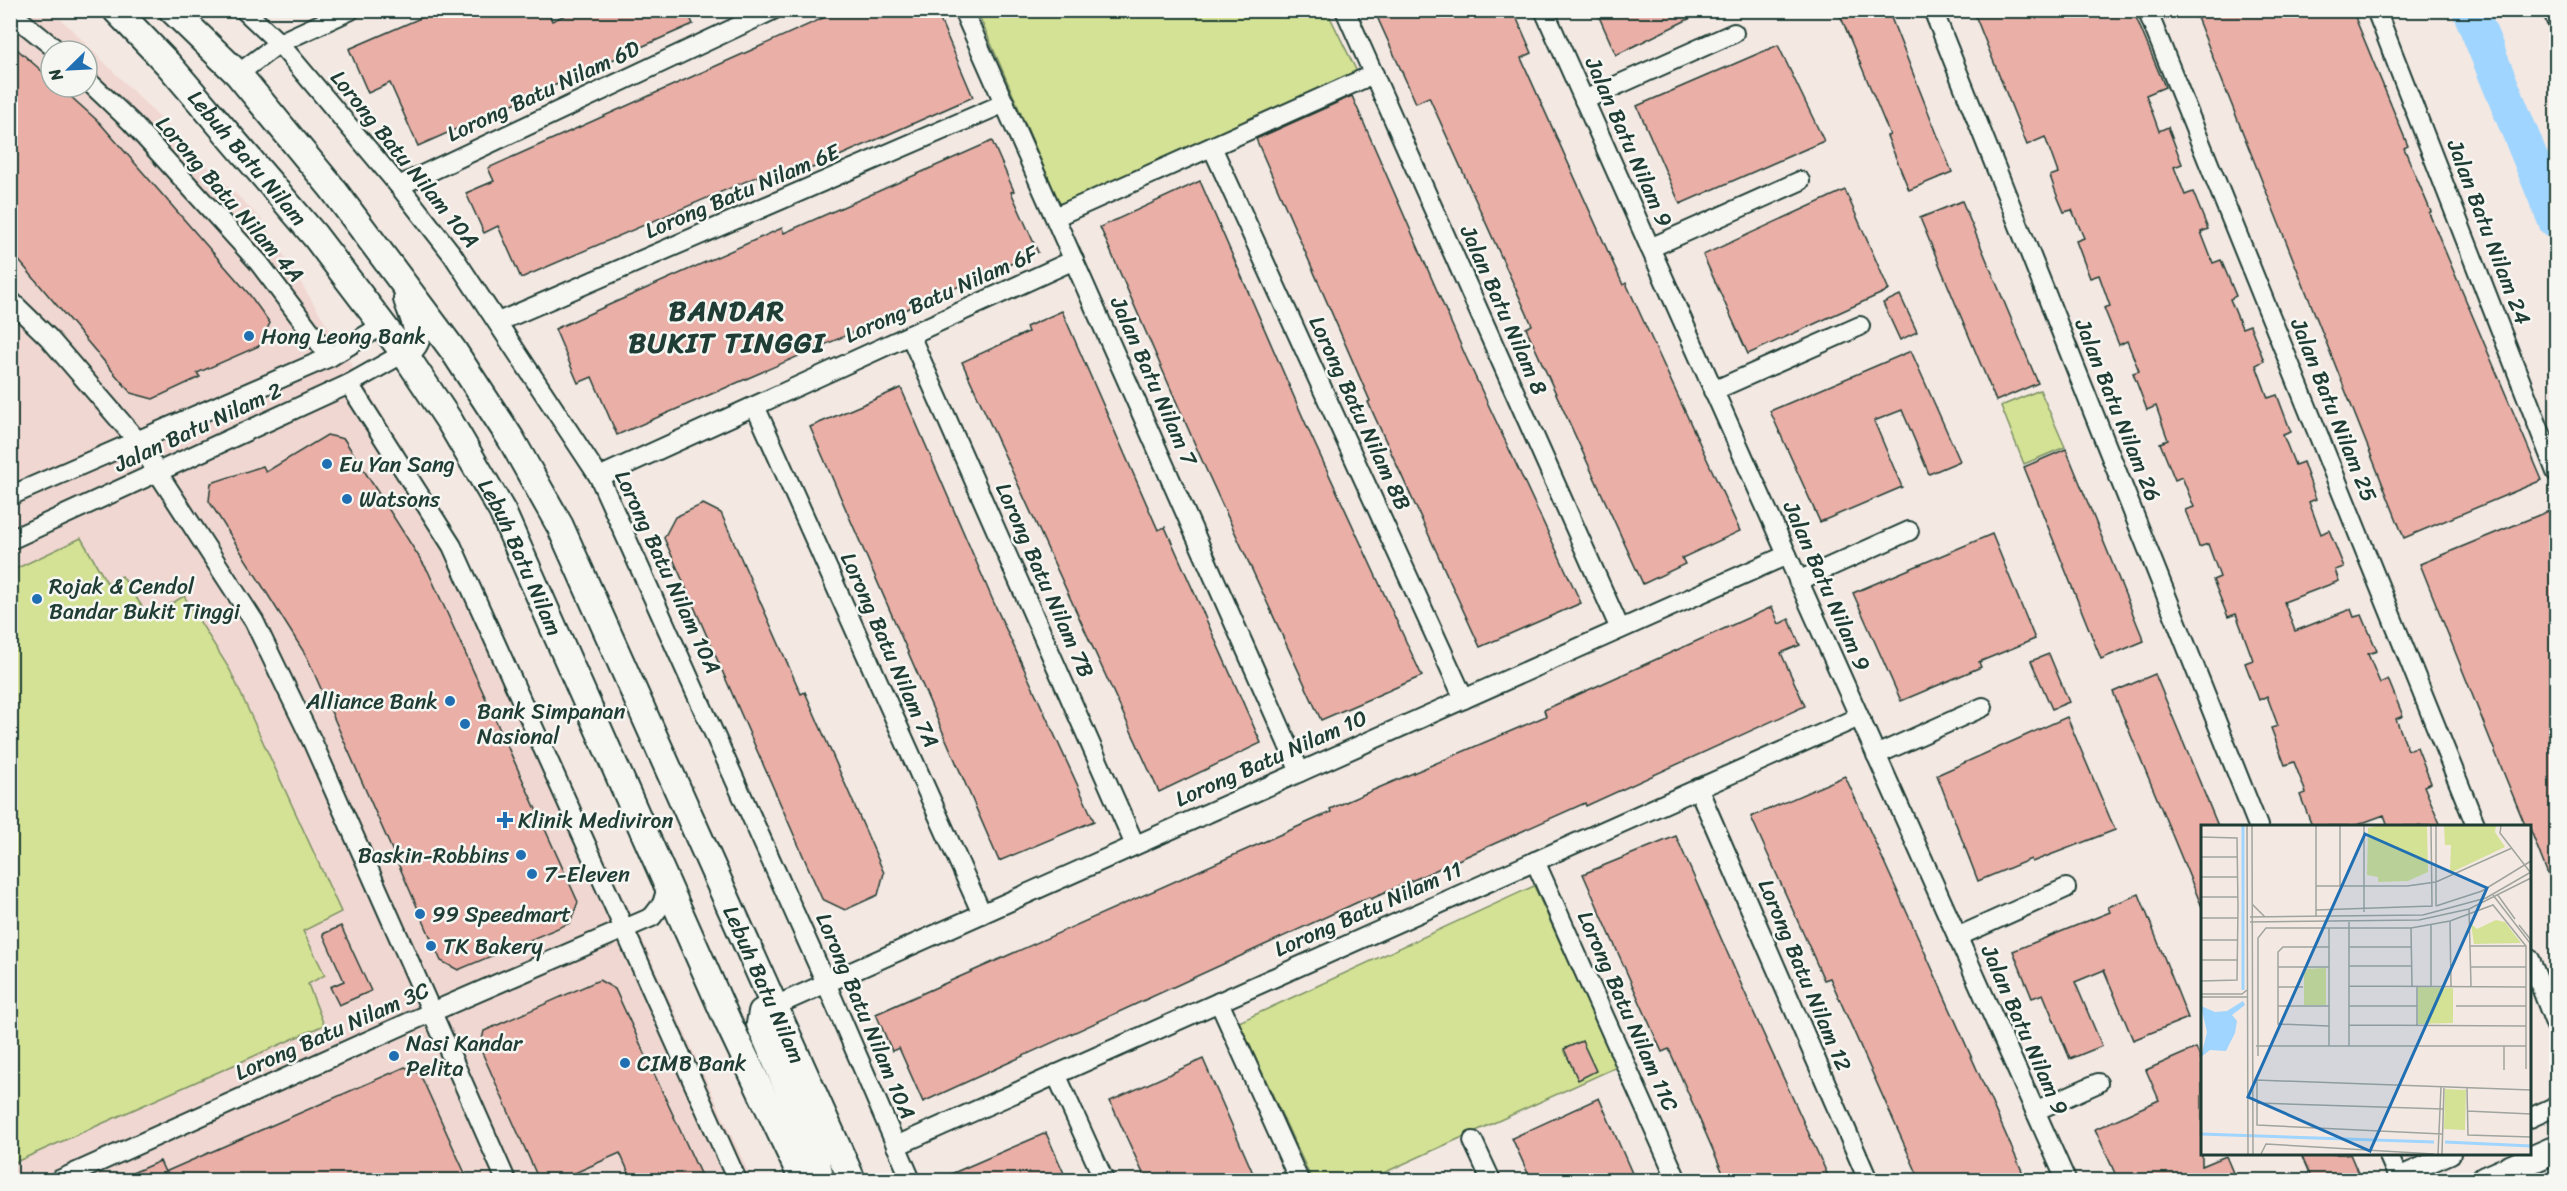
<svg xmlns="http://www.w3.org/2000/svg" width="2567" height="1191" viewBox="0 0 2567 1191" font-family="Sriracha,sans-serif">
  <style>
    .built { fill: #f1d7d1; fill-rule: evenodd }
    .green { fill: #d4e295; stroke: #7a9064; stroke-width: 1.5 }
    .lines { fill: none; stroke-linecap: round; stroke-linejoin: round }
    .river { stroke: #9fd5fe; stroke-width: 36 }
    .building { fill: #eaafa7; stroke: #1f3d34; stroke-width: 1.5 }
    .street-casing { stroke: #1f3d34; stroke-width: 22 }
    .secondary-casing { stroke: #1f3d34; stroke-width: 30 }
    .street { stroke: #f6f6f2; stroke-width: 18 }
    .secondary { stroke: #f6f6f2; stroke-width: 26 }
    .poi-dot { fill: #1f6fb2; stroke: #f6f6f2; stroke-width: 2 }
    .labels { text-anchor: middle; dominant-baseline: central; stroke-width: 5; stroke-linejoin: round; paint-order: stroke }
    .street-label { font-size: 22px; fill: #1f3d34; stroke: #f6f6f2 }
    .poi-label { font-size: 22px; fill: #1f3d34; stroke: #f6f6f2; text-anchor: start }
    .district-label { font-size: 28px; font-weight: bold; letter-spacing: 1.5px; fill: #1f3d34; stroke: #f6f6f2 }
    .inset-river { fill: none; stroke: #9fd5fe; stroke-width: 3 }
    .inset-road { fill: none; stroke: #9fa49d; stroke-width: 1.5 }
    .view { fill: #1f6fb2; fill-opacity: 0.15; stroke: #1f6fb2; stroke-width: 3 }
    .inset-edge { fill: none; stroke: #1f3d34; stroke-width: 3 }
  </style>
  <rect width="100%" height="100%" fill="#f4e8e3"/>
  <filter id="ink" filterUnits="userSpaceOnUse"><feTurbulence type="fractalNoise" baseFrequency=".0167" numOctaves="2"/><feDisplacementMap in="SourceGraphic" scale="12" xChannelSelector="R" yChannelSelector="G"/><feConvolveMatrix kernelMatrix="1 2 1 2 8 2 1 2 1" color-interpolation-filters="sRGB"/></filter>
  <g filter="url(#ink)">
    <path class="built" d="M 10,11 L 49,11 L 61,19 L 262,220 L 460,540 L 752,1180 L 11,1180 ZM 51,51 L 87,51 L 87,87 L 51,87 Z"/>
    <g class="green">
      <polygon points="977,11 1327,11 1358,74 1061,207"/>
      <polygon points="2040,390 2065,447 2024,464 2001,406"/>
      <polygon points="81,538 107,583 122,576 149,617 184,596 230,670 341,912 303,931 325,975 308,984 324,1025 11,1164 11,571"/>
      <polygon points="1534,886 1617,1067 1368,1180 1312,1180 1239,1022"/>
    </g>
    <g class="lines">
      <polyline class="river" points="2470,10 2556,221"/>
    </g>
    <g class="building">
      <polygon points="439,10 548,10 552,21 576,10 687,10 693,24 418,146 390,83 368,93 349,49"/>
      <polygon points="841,10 936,10 973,97 785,180 779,167 521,278 498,226 484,233 466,193 494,181 488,168"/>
      <polygon points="1374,10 1513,10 1532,53 1521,58 1623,285 1626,283 1740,531 1682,558 1685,564 1643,584 1526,328 1532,325 1429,97 1416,103"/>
      <polygon points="1596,10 1707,10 1616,55"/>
      <polygon points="1838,10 1888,10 1952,172 1909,190 1887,136 1890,135"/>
      <polygon points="1973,10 2133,10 2165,87 2146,95 2159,131 2168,127 2182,164 2174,167 2185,195 2193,192 2208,229 2201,232 2213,263 2221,260 2236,296 2230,299 2242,328 2250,325 2264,361 2256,365 2268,398 2277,395 2291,432 2283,435 2295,465 2303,462 2316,499 2309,502 2321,534 2329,530 2344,567 2335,570 2339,581 2284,602 2295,631 2351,609 2354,617 2362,615 2377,651 2368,654 2380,683 2388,679 2403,716 2396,719 2408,750 2417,747 2431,783 2424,786 2441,826 2388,826 2384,815 2354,826 2312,826 2300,795 2306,793 2294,762 2285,765 2271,728 2278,726 2267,696 2259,700 2245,663 2253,660 2236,614 2228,617 2213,580 2220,577 2208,544 2199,547 2193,530 2185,510 2194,507 2182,477 2175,480 2160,443 2168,440 2156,406 2147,410 2133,373 2139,371 2127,341 2119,345 2104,308 2110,306 2099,275 2090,278 2076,241 2084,238 2072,210 2064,212 2056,193 2050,176 2058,173 2045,137 2027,145"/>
      <polygon points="2194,10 2352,10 2408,146 2404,148 2431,212 2429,213 2542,480 2404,538"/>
      <polygon points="10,43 51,79 51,87 60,87 99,122 249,294 270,323 259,346 197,373 200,377 153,399 131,393 10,250"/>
      <polygon points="1778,45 1824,141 1680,204 1637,106"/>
      <polygon points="1352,96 1466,357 1581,603 1480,647 1368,402 1370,401 1256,139"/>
      <polygon points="992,141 1014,191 1011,192 1038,252 617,435 592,377 578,383 555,329 782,228 784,233"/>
      <polygon points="1200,181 1308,429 1422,676 1321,720 1204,465 1100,227"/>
      <polygon points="1845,190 1889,290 1748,354 1703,255"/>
      <polygon points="1962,201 2038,383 1996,401 1920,218"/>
      <polygon points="1900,295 1917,332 1900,340 1883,303"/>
      <polygon points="1062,311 1158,530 1165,527 1261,743 1159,792 962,362 1028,332 1026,327"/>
      <polygon points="1911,351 1960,461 1929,474 1902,410 1874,421 1902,487 1820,522 1770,411"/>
      <polygon points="901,388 994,603 1094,821 999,861 810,427"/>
      <polygon points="327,435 344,439 428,571 578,902 570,923 458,970 441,961 307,657 209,501 211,483 263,466 266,472"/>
      <polygon points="2066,449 2144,641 2101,659 2024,467"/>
      <polygon points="703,504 721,513 801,694 805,692 884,873 878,895 845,910 822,899 664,538 675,517"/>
      <polygon points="2556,508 2556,895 2529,826 2525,825 2502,769 2420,564"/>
      <polygon points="1992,534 2035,639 1979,662 1981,667 1901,701 1853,593"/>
      <polygon points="1772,607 1779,624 1789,619 1800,645 1781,653 1805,706 1586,806 1585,803 1371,899 1369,897 923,1102 899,1048 892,1051 876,1014 1331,812 1330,809 1348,801 1546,716 1544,710"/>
      <polygon points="2049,654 2069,702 2052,709 2031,661"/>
      <polygon points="2155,674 2218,826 2202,826 2202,907 2113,692"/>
      <polygon points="2067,717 2115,830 2032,862 2031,859 1978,881 1937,775"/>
      <polygon points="1845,776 1919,939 2026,1180 1920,1180 1830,978 1824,980 1808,944 1751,817"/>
      <polygon points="1676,836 1753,1011 1830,1180 1726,1180 1669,1049 1662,1052 1583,874"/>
      <polygon points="2139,894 2188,1018 2133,1040 2104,970 2075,982 2102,1046 2070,1059 2043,994 2032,998 2013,951 2110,912 2108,907"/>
      <polygon points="341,926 371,991 339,1005 330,987 344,981 323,934"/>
      <polygon points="599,980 615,989 703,1180 632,1180 620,1153 559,1180 539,1180 480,1048 484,1031"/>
      <polygon points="1582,1041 1596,1071 1578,1080 1564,1049"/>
      <polygon points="2196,1048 2202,1062 2202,1166 2226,1156 2236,1180 2118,1180 2095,1129 2159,1100 2146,1070"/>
      <polygon points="1203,1059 1256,1180 1146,1180 1110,1101"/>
      <polygon points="405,1067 420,1074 468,1180 116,1180 160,1161 165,1172"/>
      <polygon points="1599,1098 1635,1180 1531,1180 1512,1138"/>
      <polygon points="1046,1133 1067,1180 937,1180 1004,1151"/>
      <polygon points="2311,1154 2350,1154 2361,1180 2312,1180 2302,1157"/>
    </g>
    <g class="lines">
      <defs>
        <g id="street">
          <polyline points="244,10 279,43 399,186 452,254 599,477 826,983 911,1180"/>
          <polyline points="963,10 1300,772"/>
          <polyline points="1345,10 1620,629"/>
          <polyline points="1544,10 2066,1180"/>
          <polyline points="1933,10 2258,826"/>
          <polyline points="2147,10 2476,826"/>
          <polyline points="2376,10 2556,472"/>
          <polyline points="2553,10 2556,20"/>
          <polyline points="10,12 58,51"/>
          <polyline points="238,74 279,43 351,10"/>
          <polyline points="87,80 131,122 259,263 330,357"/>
          <polyline points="1584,100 1734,33"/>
          <polyline points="1212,147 1464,699"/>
          <polyline points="399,186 773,10"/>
          <polyline points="1055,217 1374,74"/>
          <polyline points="1650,248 1800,181"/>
          <polyline points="10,300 48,337 136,439 254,621 313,743 506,1180"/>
          <polyline points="498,322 1005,103"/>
          <polyline points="910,335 1135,845"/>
          <polyline points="349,384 452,546 737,1180"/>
          <polyline points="1713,391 1860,326"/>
          <polyline points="755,406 982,914"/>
          <polyline points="599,477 1074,260"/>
          <polyline points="10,496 330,357 383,325"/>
          <polyline points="10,540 349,384 404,353"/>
          <polyline points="1798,581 1909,531"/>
          <polyline points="1876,755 1983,707"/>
          <polyline points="1698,788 1868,1180"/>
          <polyline points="1535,861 1677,1180"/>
          <polyline points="1957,937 2066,888"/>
          <polyline points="2530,959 2556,1026"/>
          <polyline points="1219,1002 1299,1180"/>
          <polyline points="775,1006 1787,555"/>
          <polyline points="1056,1074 1104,1180"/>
          <polyline points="2035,1111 2098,1083"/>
          <polyline points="2530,1118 2556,1106"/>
          <polyline points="1473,1141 1491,1180"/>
          <polyline points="896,1146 1859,717"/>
          <polyline points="2388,1154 2398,1177 2451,1154"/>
          <polyline points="59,1180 432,1012 652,917 662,904 668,884"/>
        </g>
        <g id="secondary">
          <path id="s1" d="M 116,10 L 168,64 L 315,236 L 404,353 L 450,422 L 502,511 L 728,1022 L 803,1180"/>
          <path id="s2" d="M 172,10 L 238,74 L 332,188 L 453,350 L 511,439 L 560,526 L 852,1180"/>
          <path d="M 404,353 C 427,339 414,321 407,299"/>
          <polyline points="775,1006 762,1012 760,1024 813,1147 820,1176 819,1180"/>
          <polyline points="2485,1180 2556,1149"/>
        </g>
      </defs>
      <use href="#street" class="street-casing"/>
      <use href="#secondary" class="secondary-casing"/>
      <use href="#street" class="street"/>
      <use href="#secondary" class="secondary"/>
    </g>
  </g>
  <g class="poi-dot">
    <circle cx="249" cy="336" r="6"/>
    <circle cx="327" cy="464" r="6"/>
    <circle cx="347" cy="499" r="6"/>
    <circle cx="37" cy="599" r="6"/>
    <circle cx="450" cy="701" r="6"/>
    <circle cx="465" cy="724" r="6"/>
    <path d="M502 811h6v6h6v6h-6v6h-6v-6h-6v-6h6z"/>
    <circle cx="521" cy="855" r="6"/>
    <circle cx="532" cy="874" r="6"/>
    <circle cx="420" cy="914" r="6"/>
    <circle cx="431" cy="946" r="6"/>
    <circle cx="394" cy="1056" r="6"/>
    <circle cx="625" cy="1063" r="6"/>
  </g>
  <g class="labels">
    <g class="street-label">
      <text transform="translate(543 91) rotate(-25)">Lorong Batu Nilam 6D</text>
      <text transform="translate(1629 142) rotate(66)">Jalan Batu Nilam 9</text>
      <text stroke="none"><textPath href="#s1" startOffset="198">Lebuh Batu Nilam</textPath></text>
      <text transform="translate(405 159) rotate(51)">Lorong Batu Nilam 10A</text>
      <text transform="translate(742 191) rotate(-23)">Lorong Batu Nilam 6E</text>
      <text transform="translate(230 199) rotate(49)">Lorong Batu Nilam 4A</text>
      <text transform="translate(2489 232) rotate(69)">Jalan Batu Nilam 24</text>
      <text transform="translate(941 294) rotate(-24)">Lorong Batu Nilam 6F</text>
      <text transform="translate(1504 310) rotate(66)">Jalan Batu Nilam 8</text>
      <text transform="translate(1154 381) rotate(66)">Jalan Batu Nilam 7</text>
      <text transform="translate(2118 410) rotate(68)">Jalan Batu Nilam 26</text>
      <text transform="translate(2334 410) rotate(68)">Jalan Batu Nilam 25</text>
      <text transform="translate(1360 413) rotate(65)">Lorong Batu Nilam 8B</text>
      <text transform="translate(198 427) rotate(-25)">Jalan Batu Nilam 2</text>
      <text stroke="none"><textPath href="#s1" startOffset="684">Lebuh Batu Nilam</textPath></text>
      <text transform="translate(668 572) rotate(65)">Lorong Batu Nilam 10A</text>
      <text transform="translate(1045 580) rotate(66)">Lorong Batu Nilam 7B</text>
      <text transform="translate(1827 586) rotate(66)">Jalan Batu Nilam 9</text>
      <text transform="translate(890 650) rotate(66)">Lorong Batu Nilam 7A</text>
      <text transform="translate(1271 758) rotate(-24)">Lorong Batu Nilam 10</text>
      <text transform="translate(1368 909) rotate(-24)">Lorong Batu Nilam 11</text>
      <text transform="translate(1805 975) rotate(67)">Lorong Batu Nilam 12</text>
      <text stroke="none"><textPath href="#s2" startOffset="1150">Lebuh Batu Nilam</textPath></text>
      <text transform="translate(1628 1011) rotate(66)">Lorong Batu Nilam 11C</text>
      <text transform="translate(866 1016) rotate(67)">Lorong Batu Nilam 10A</text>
      <text transform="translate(2025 1030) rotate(66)">Jalan Batu Nilam 9</text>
      <text transform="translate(332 1031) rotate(-24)">Lorong Batu Nilam 3C</text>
    </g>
    <g class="poi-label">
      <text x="261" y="336">Hong Leong Bank</text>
      <text x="339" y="464">Eu Yan Sang</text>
      <text x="359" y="499">Watsons</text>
      <text x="49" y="586">Rojak &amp; Cendol<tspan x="49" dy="25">Bandar Bukit Tinggi</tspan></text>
      <text x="438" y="701" text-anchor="end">Alliance Bank</text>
      <text x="477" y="711">Bank Simpanan<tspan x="477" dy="25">Nasional</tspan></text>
      <text x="518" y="820">Klinik Mediviron</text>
      <text x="509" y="855" text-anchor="end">Baskin-Robbins</text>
      <text x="544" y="874">7-Eleven</text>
      <text x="432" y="914">99 Speedmart</text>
      <text x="443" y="946">TK Bakery</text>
      <text x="406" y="1043">Nasi Kandar<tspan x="406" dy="25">Pelita</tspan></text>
      <text x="637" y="1063">CIMB Bank</text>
    </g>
    <g class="district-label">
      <text x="727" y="310">BANDAR<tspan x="727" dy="32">BUKIT TINGGI</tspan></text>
    </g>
  </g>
  <g transform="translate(2201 825)">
    <rect width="330" height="330" fill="#f4e8e3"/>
    <path d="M 177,1 L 226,1 L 227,47 L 207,56 L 177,57 L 177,52 L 166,50 L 167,3 ZM 243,1 L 295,1 L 294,7 L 304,22 L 249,48 L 250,20 L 244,20 ZM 295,95 L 304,97 L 320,118 L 273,119 L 270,99 L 276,104 ZM 125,143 L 125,180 L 103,180 L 103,144 ZM 217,162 L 252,163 L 252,198 L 217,199 ZM 244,264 L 265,265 L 264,305 L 243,304 Z" fill="#d4e295"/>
    <path d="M 42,176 L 44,180 L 31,190 L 36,196 L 34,208 L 25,226 L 9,225 L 0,232 L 6,207 L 0,181 L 14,187 L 26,186 Z" fill="#9fd5fe"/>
    <path class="inset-river" d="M 42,1 L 42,165M 0,309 L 233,317M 244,317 L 330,321"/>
    <path class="inset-road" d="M 46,1 L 47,329M 51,1 L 52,329M 139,1 L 139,61M 230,1 L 231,82M 300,1 L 299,8 L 329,47M 0,12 L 36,13 L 37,83 L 36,155 L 0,156M 0,32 L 37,32M 0,52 L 37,52M 115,61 L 206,61 L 235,57 L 311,23M 296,69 L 314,94M 292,70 L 329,118 L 330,165M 0,72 L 37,72M 51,79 L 64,92M 235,81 L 281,66 L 330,36M 235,81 L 235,1M 268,84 L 270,161M 115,85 L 231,81M 163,87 L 163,1M 115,91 L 115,1M 49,92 L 222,90 L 285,73 L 330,47M 0,93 L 37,93M 249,96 L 250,161M 49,97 L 218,95 L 268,84 L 330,53M 148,97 L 148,221M 318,100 L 330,115M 128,103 L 128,221M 210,103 L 211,161M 0,115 L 37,115M 269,121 L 325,121M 128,122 L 82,122 L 77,127 L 77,199 L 128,201M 148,122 L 210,122M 0,135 L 37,135M 148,141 L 210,141M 77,142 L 128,142M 270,142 L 325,142M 148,161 L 325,162M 216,161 L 216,200M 230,161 L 230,100M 77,162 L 102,162M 0,169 L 41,169 L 46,165M 0,172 L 46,172M 77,181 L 128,181M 148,181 L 216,181M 255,181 L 325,181M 148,200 L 325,201M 55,221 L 325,221M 303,221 L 303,245M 57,231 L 57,113 L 65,103 L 210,103 L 249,96 L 292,80 L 325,121 L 325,244M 266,263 L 267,310 L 330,312M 56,278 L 242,284M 266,286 L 330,289M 241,309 L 56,300 L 56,255 L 330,265M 60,329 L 65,319 L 233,329M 237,329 L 240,262M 241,329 L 243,262"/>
    <path class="view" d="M 164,9 L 286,63 L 169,326 L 47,272 Z"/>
    <rect width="330" height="330" class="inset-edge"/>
  </g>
  <rect width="2567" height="1191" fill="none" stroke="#f6f6f2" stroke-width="36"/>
  <rect x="18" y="18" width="2531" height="1155" fill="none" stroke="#1f3d34" stroke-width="2" filter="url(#ink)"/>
  <g transform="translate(69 69) rotate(246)"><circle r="28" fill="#f6f6f2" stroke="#a0aca6" stroke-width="1.5"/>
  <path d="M0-4.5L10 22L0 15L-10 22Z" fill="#1f6fb2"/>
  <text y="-9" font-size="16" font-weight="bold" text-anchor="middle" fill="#1f3d34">N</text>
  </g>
</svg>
